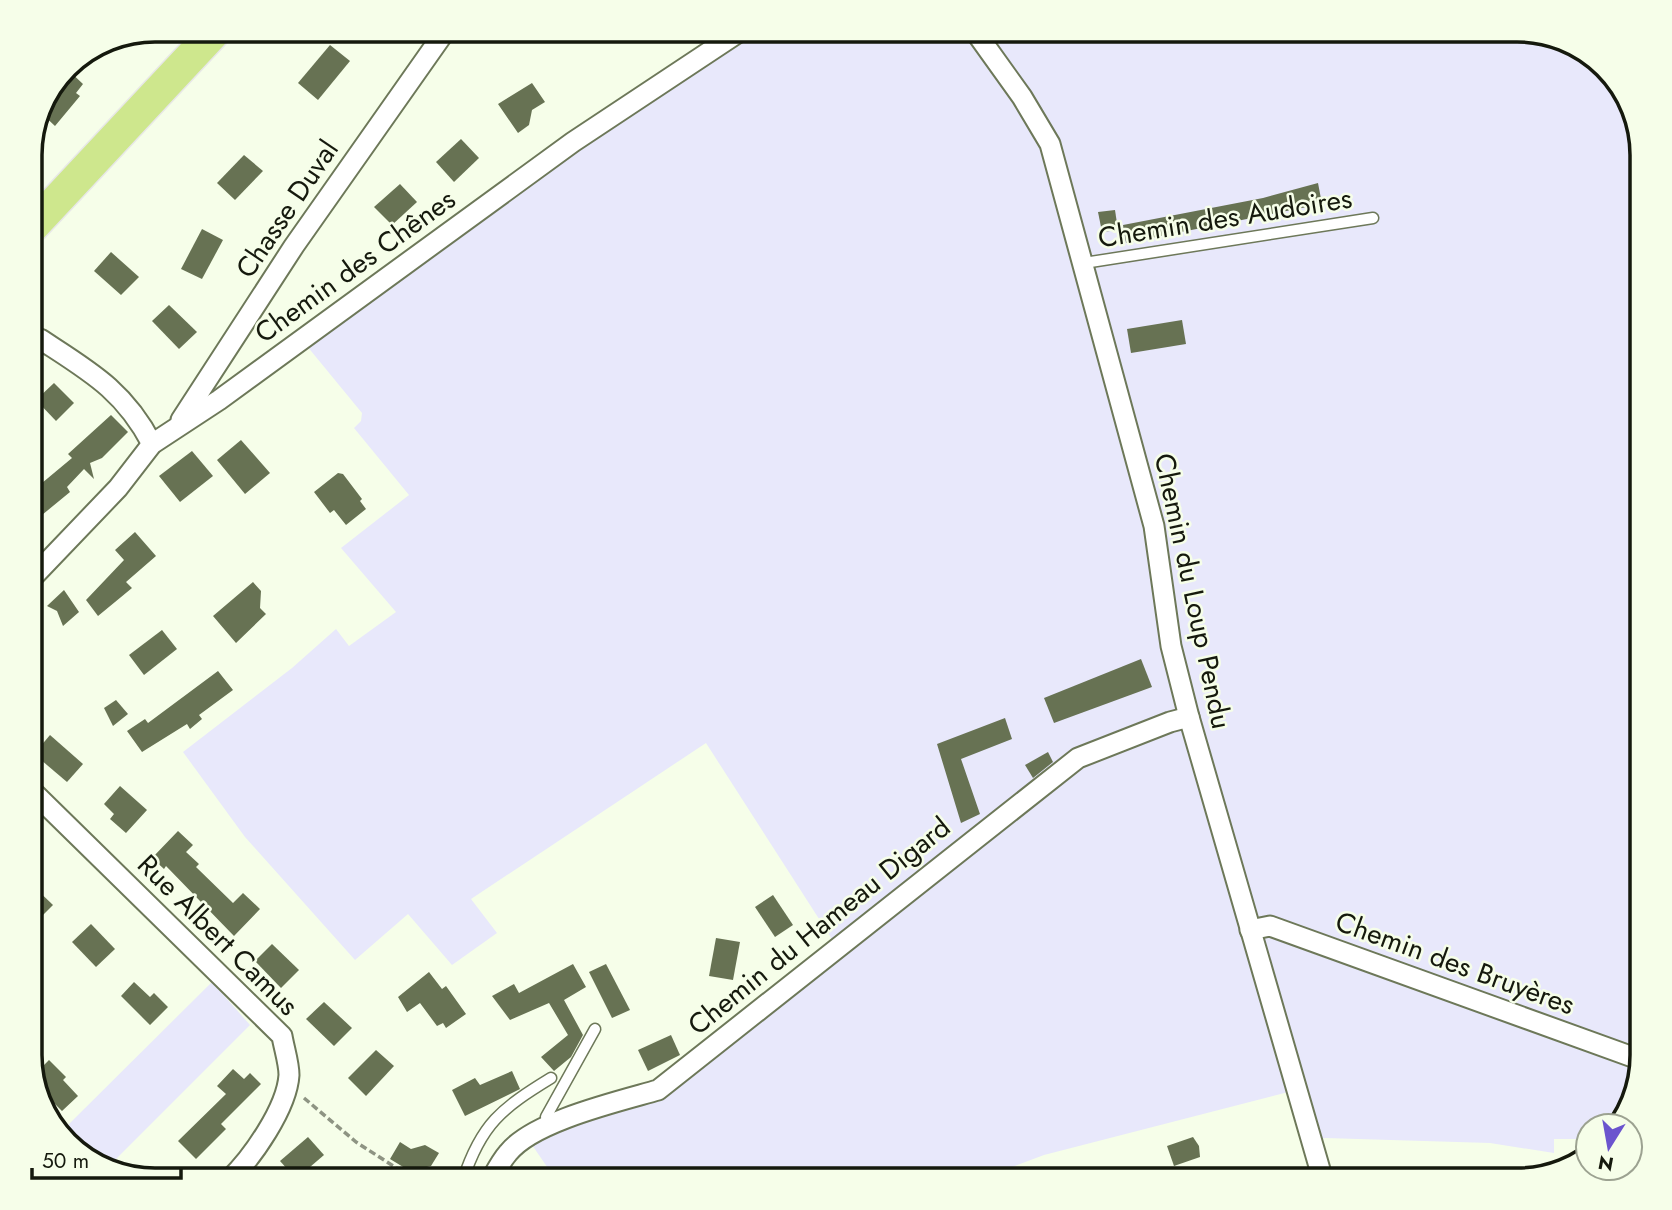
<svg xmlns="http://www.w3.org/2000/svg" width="1672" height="1210" viewBox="0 0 1672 1210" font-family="Jost,sans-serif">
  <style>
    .green { fill: #e8e8fb }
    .building { fill: #677253 }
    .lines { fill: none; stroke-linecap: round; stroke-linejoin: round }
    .lane-casing { stroke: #6d7859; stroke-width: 13 }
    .street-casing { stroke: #6d7859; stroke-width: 23 }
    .primary-casing { stroke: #e8e8e7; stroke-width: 35 }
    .path { stroke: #8e9483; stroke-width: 3.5; stroke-dasharray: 7 3.5; stroke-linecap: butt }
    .lane { stroke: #fff; stroke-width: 10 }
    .street { stroke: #fff; stroke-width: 19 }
    .primary { stroke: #cee78d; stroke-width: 32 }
    .labels { text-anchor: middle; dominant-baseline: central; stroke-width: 5; stroke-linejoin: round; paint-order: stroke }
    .street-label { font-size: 28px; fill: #15190d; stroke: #f6fee9 }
    .rim { fill: none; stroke: #15190d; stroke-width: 3.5 }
  </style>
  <rect width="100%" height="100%" fill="#f6fee9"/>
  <g class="green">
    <polygon points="742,30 974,30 990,49 1022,30 1518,30 1593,55 1629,99 1642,154 1642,1056 1618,1126 1588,1126 1588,1139 1554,1139 1554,1153 1490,1143 1325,1138 1311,1141 1296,1090 1044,1155 977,1180 556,1180 528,1139 658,1090 836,950 830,936 706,743 471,899 497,933 452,965 408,914 355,960 245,837 183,752 292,668 336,629 349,646 396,612 341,548 409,495 354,428 361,421 362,413 302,340"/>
    <polygon points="212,982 250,1025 110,1165 79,1155 60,1133"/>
  </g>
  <g class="building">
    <polygon points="330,45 350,61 318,100 298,83"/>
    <polygon points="67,69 83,84 76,93 80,96 55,126 39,111 43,99"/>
    <polygon points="532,83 545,102 532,110 529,125 518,133 498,104"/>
    <polygon points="461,139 479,158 454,182 436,162"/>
    <polygon points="244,155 263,171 235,200 217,183"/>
    <polygon points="1318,183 1322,204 1126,243 1123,225 1263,198"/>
    <polygon points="400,184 417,202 392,225 374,207"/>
    <polygon points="1115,210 1118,230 1102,232 1098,212"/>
    <polygon points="202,229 223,240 202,279 181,269"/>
    <polygon points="111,252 139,277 121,295 94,271"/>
    <polygon points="169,305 197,332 179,349 152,321"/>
    <polygon points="1182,320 1186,344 1131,353 1127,329"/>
    <polygon points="54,383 74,403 56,421 36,400"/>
    <polygon points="111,415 128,432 102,458 90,463 94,479 84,469 67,487 70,492 42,515 30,501 30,493 72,458 68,454"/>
    <polygon points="241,440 270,473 245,494 217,460"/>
    <polygon points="192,451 213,476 180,502 159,476"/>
    <polygon points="338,473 343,474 362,499 360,501 366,509 346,525 334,510 330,513 314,492"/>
    <polygon points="135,532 156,556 126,582 132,588 98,616 86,600 124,560 115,550"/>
    <polygon points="253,582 261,591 260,608 266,614 236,643 213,616"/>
    <polygon points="64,590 79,612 63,626 57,611 47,606"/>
    <polygon points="162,630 177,649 144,675 129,655"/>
    <polygon points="1141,659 1152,687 1054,723 1044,698"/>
    <polygon points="218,671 233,690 199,715 202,719 190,729 187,724 142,752 127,731 145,719 148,723"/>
    <polygon points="116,700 128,714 113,726 104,708"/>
    <polygon points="1005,718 1012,739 961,759 980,814 961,823 937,744"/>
    <polygon points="50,735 83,764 67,782 34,754"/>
    <polygon points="1048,752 1053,762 1033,778 1025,765"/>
    <polygon points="120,786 147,810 126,833 110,819 114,814 104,804"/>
    <polygon points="178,831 193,845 186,852 199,864 196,867 233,903 243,893 260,909 234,936 166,866 164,869 152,858"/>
    <polygon points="30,883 53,905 30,928"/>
    <polygon points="773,895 793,925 775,937 755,907"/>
    <polygon points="91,924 115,949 96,967 72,942"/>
    <polygon points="716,938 740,942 733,980 709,976"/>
    <polygon points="272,944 299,970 281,988 255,961"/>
    <polygon points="573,964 586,987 564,1000 583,1035 571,1057 554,1071 541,1057 568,1035 549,1003 510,1020 492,996 514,984 519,993"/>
    <polygon points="606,964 630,1010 612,1018 589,972"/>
    <polygon points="429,972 442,989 446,986 466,1014 446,1028 443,1023 437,1026 420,1003 407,1012 398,997"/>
    <polygon points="134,982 150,997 154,993 168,1007 150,1025 121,996"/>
    <polygon points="324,1002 352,1028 334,1046 306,1019"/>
    <polygon points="671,1035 680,1055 648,1071 638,1050"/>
    <polygon points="376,1050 394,1066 366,1096 348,1078"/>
    <polygon points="49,1060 66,1077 63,1080 78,1096 62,1111 47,1096 41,1101 34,1075"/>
    <polygon points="233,1069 244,1079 250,1073 261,1084 221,1124 226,1129 196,1159 178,1141 226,1094 217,1086"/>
    <polygon points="512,1071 520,1089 465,1116 452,1090 475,1078 480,1085"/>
    <polygon points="308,1137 324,1155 296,1179 280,1161"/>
    <polygon points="1193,1137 1199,1146 1200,1157 1174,1166 1167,1146"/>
    <polygon points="400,1142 411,1149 425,1145 439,1153 431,1166 423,1168 418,1176 390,1159"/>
  </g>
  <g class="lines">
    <defs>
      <g id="lane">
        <polyline points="1084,263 1373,218"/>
        <polyline points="548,1127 546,1117 595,1029"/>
        <path d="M 463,1180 C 481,1124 502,1108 551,1078"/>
      </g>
      <g id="street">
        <polyline points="974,30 1022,97 1050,144 1154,526 1171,646 1189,717 1323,1180"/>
        <path d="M 30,337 L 40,339 C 89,371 124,390 152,444"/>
        <polyline points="181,420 294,246 446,30"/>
        <polyline points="30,580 118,488 152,444 219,400 573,142 742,30"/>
        <path d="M 30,789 L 282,1036 C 284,1048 289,1063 289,1075 C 287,1108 252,1158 229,1180"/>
        <polyline points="1250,930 1270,926 1641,1060"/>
        <path d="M 491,1180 C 496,1171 501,1161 508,1153 C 533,1121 620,1101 658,1090 L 1078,758 L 1170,722 L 1189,717"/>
      </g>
      <polyline id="primary" points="30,229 216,30"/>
    </defs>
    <use href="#lane" class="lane-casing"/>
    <use href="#street" class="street-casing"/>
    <use href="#primary" class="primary-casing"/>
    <polyline class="path" points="304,1098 356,1142 415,1180"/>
    <use href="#lane" class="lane"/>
    <use href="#street" class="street"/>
    <use href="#primary" class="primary"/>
  </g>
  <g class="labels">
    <g class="street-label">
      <text transform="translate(287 209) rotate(-56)">Chasse Duval</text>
      <text transform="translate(1225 218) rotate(-9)">Chemin des Audoires</text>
      <text transform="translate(355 266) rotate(-36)">Chemin des Chênes</text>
      <text transform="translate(1193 591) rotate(78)">Chemin du Loup Pendu</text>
      <text transform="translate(819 926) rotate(-39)">Chemin du Hameau Digard</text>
      <text transform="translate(218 935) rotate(45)">Rue Albert Camus</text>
      <text transform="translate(1455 963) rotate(20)">Chemin des Bruyères</text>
    </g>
  </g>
  <path d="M0 0H1672V1210H0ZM155 42H1517A113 113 0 0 1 1630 155V1055A113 113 0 0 1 1517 1168H155A113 113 0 0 1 42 1055V155A113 113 0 0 1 155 42Z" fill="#f6fee9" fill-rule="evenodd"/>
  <path class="rim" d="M155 42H1517A113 113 0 0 1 1630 155V1055A113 113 0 0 1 1517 1168H155A113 113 0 0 1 42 1055V155A113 113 0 0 1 155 42Z"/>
  <g transform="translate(1609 1147) rotate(191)"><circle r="33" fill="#f6fee9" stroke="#9ca291" stroke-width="2"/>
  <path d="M0-5L12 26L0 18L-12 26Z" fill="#6b54ce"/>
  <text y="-10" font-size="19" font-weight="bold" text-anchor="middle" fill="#15190d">N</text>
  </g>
  <path d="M32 1168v10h149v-10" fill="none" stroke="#15190d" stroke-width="3.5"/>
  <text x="42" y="1168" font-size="21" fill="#15190d" stroke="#f6fee9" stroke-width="5" paint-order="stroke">50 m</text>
</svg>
